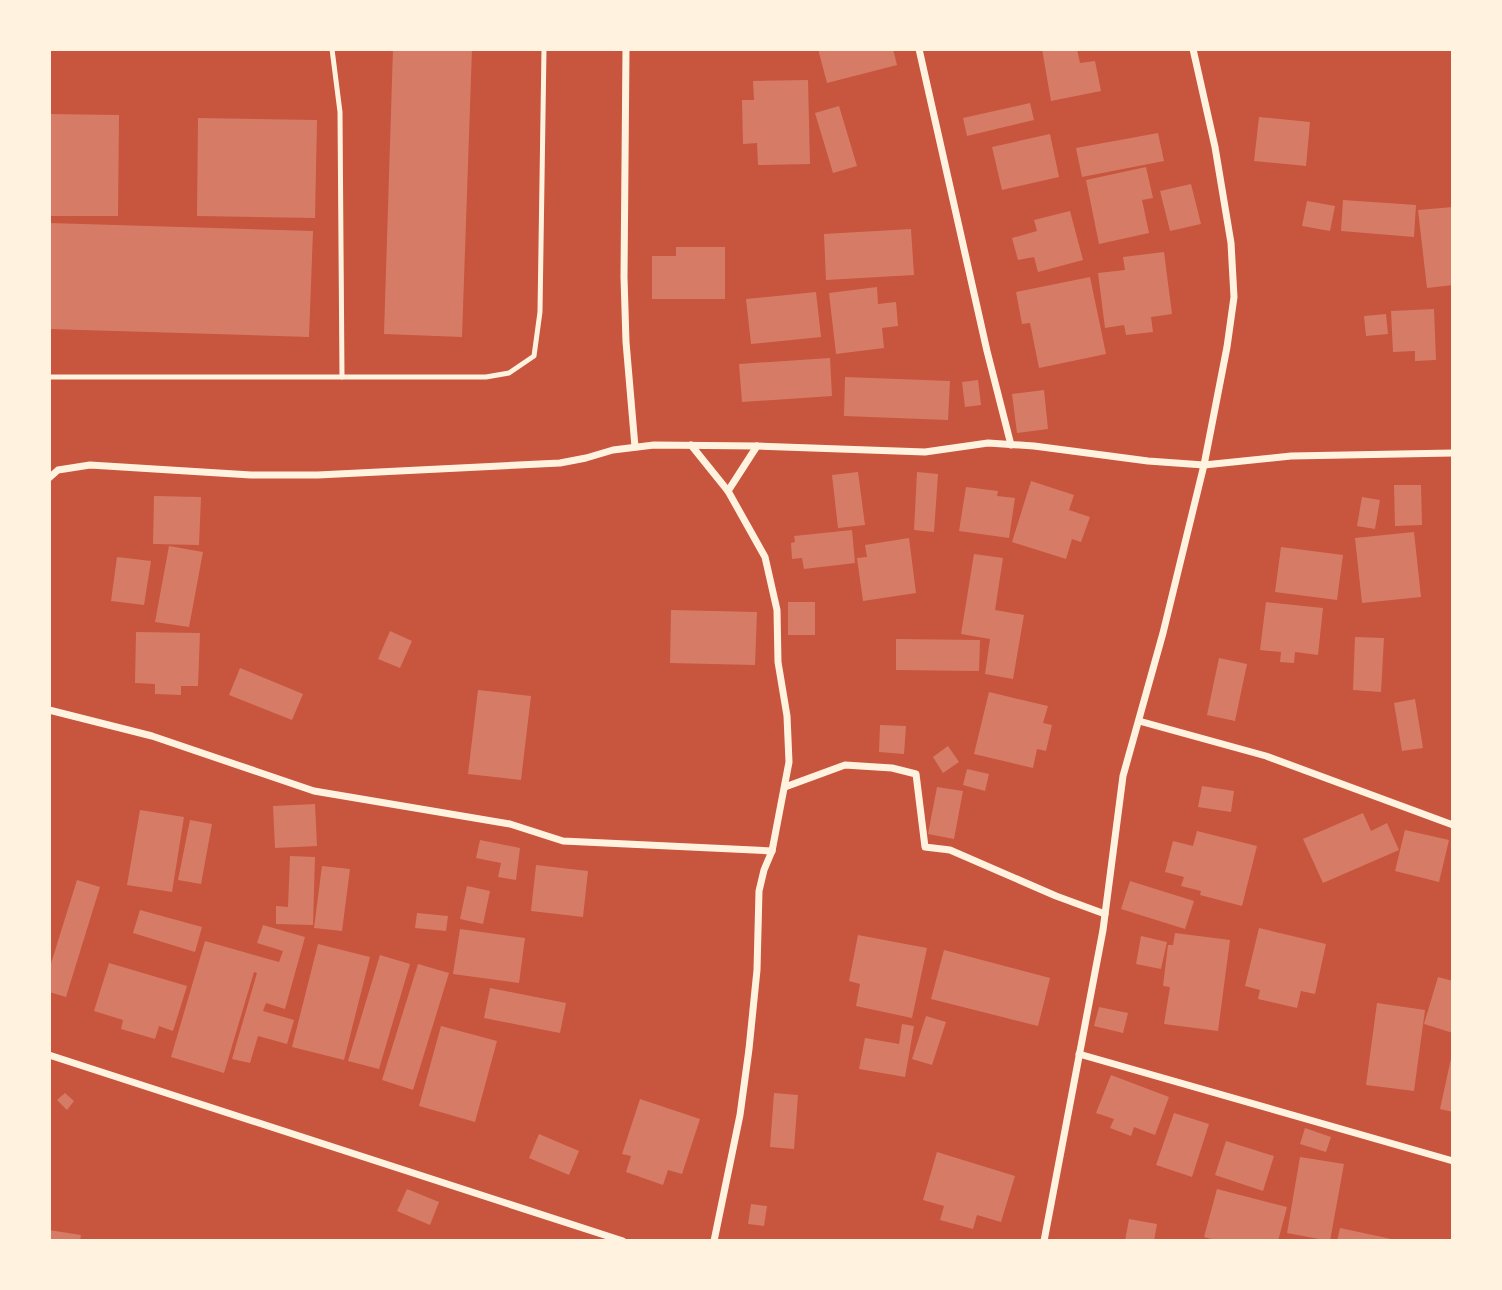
<svg xmlns="http://www.w3.org/2000/svg" width="1502" height="1290" viewBox="0 0 1502 1290" font-family="'Roboto Condensed',sans-serif">
  <style>
    .building { fill: #d67c66 }
    .lines { fill: none; stroke-linecap: round; stroke-linejoin: round }
    .service { stroke: #fff3e0; stroke-width: 5 }
    .minor { stroke: #fff3e0; stroke-width: 7 }
  </style>
  <rect width="100%" height="100%" fill="#c8553d"/>
  <g class="building">
    <polygon points="393,49 472,49 462,337 384,334"/>
    <polygon points="818,49 893,49 897,65 827,83"/>
    <polygon points="1042,49 1077,49 1080,63 1095,61 1101,91 1051,101"/>
    <polygon points="808,80 810,164 758,165 757,143 743,144 742,100 754,100 753,81"/>
    <polygon points="1030,103 1034,120 967,136 963,118"/>
    <polygon points="839,106 857,166 833,173 815,113"/>
    <polygon points="49,114 119,115 118,216 49,216"/>
    <polygon points="1259,117 1310,122 1306,166 1254,161"/>
    <polygon points="198,118 317,120 315,218 197,216"/>
    <polygon points="1158,133 1164,161 1082,177 1076,148"/>
    <polygon points="1050,134 1059,177 1002,190 992,147"/>
    <polygon points="1146,167 1153,198 1142,200 1149,233 1099,244 1086,180"/>
    <polygon points="1191,184 1201,224 1170,231 1160,191"/>
    <polygon points="1343,200 1416,205 1414,237 1341,231"/>
    <polygon points="1307,201 1335,206 1330,231 1302,226"/>
    <polygon points="1453,207 1453,285 1427,288 1418,210"/>
    <polygon points="1070,211 1083,260 1038,272 1034,257 1018,260 1012,238 1037,231 1034,220"/>
    <polygon points="49,223 313,231 309,337 49,329"/>
    <polygon points="911,229 914,275 826,280 824,234"/>
    <polygon points="676,247 725,247 725,299 652,299 652,256 676,256"/>
    <polygon points="1164,252 1172,314 1151,317 1153,332 1126,335 1124,325 1105,328 1098,273 1125,270 1123,257"/>
    <polygon points="1090,277 1106,354 1039,368 1030,323 1022,324 1016,292"/>
    <polygon points="877,287 878,304 896,302 898,326 882,328 884,348 836,354 829,293"/>
    <polygon points="816,292 821,337 751,344 746,299"/>
    <polygon points="1434,309 1436,360 1415,361 1415,351 1393,352 1391,311"/>
    <polygon points="1386,314 1388,334 1366,336 1364,316"/>
    <polygon points="830,358 832,396 742,402 739,364"/>
    <polygon points="845,377 950,381 948,420 844,416"/>
    <polygon points="978,380 981,405 965,407 962,382"/>
    <polygon points="1044,390 1048,429 1017,433 1012,394"/>
    <polygon points="858,472 865,525 838,528 832,475"/>
    <polygon points="917,472 938,474 934,532 914,530"/>
    <polygon points="1031,481 1074,495 1069,510 1090,517 1081,542 1072,539 1066,559 1012,542"/>
    <polygon points="1394,485 1421,485 1422,525 1395,526"/>
    <polygon points="966,487 998,491 997,496 1015,498 1009,538 959,531"/>
    <polygon points="154,496 201,497 199,545 153,544"/>
    <polygon points="1362,497 1380,500 1375,529 1357,526"/>
    <polygon points="852,530 855,563 804,569 802,558 792,559 791,543 795,542 794,536"/>
    <polygon points="1414,532 1421,597 1362,603 1355,538"/>
    <polygon points="909,538 916,593 863,601 857,558 867,557 865,545"/>
    <polygon points="169,546 203,552 189,627 155,622"/>
    <polygon points="1281,547 1343,555 1337,600 1275,592"/>
    <polygon points="974,554 1003,558 995,610 1024,615 1013,679 985,674 990,639 961,634"/>
    <polygon points="117,557 151,561 144,605 111,601"/>
    <rect x="788" y="602" width="27" height="33"/>
    <polygon points="1266,602 1323,608 1318,655 1295,652 1294,663 1280,662 1281,652 1260,650"/>
    <polygon points="671,610 757,612 755,665 670,663"/>
    <polygon points="390,631 412,641 400,668 378,659"/>
    <polygon points="136,632 200,633 198,686 181,686 181,695 155,694 155,684 135,683"/>
    <polygon points="1355,637 1384,638 1381,692 1353,690"/>
    <polygon points="896,639 980,640 979,671 896,670"/>
    <polygon points="1219,658 1247,664 1235,721 1207,715"/>
    <polygon points="240,668 303,694 292,720 229,695"/>
    <polygon points="478,690 531,696 521,780 468,774"/>
    <polygon points="989,692 1048,706 1043,723 1052,725 1046,751 1037,749 1033,768 974,754"/>
    <polygon points="1415,699 1423,748 1402,751 1394,703"/>
    <polygon points="880,725 906,726 904,754 879,752"/>
    <polygon points="948,746 959,762 943,773 933,757"/>
    <polygon points="967,769 989,774 985,791 963,785"/>
    <polygon points="1202,786 1234,791 1231,812 1198,807"/>
    <polygon points="937,787 963,791 954,839 928,834"/>
    <polygon points="315,804 317,846 275,848 273,806"/>
    <polygon points="140,810 184,817 172,892 127,885"/>
    <polygon points="1363,813 1371,831 1387,823 1399,850 1323,883 1303,839"/>
    <polygon points="190,820 212,824 201,884 178,880"/>
    <polygon points="1405,830 1449,840 1439,882 1395,871"/>
    <polygon points="1197,831 1257,846 1242,906 1200,895 1201,891 1181,886 1184,877 1165,872 1173,841 1193,846"/>
    <polygon points="480,840 520,848 516,880 498,877 501,863 476,858"/>
    <polygon points="290,856 315,857 313,925 276,924 276,906 288,907"/>
    <polygon points="536,865 588,871 583,917 531,911"/>
    <polygon points="322,866 350,869 342,931 314,928"/>
    <polygon points="77,880 100,887 66,997 49,992 49,970"/>
    <polygon points="1130,881 1194,901 1185,929 1121,909"/>
    <polygon points="467,886 490,891 483,924 460,919"/>
    <polygon points="140,910 202,927 195,952 133,933"/>
    <polygon points="417,913 448,916 446,931 415,928"/>
    <polygon points="263,925 305,937 285,1009 266,1003 263,1011 294,1020 287,1044 258,1036 250,1063 232,1059 257,973 254,972 224,1073 171,1057 205,941 279,962 283,951 257,943"/>
    <polygon points="1259,928 1326,944 1315,994 1301,991 1297,1008 1258,999 1260,990 1245,986"/>
    <polygon points="460,929 525,938 519,983 453,974"/>
    <polygon points="1175,933 1230,940 1218,1031 1164,1024 1170,987 1163,986 1168,945 1173,945"/>
    <polygon points="858,935 927,948 912,1018 856,1006 860,984 849,981"/>
    <polygon points="1141,936 1167,942 1161,969 1136,964"/>
    <polygon points="318,944 370,957 344,1060 292,1047"/>
    <polygon points="944,950 1050,978 1038,1026 931,999"/>
    <polygon points="380,955 410,964 379,1069 348,1061"/>
    <polygon points="109,963 187,986 173,1031 159,1026 155,1039 121,1029 123,1020 94,1011"/>
    <polygon points="418,964 449,973 413,1090 382,1080"/>
    <polygon points="1438,977 1453,981 1453,1033 1424,1024"/>
    <polygon points="490,988 566,1003 560,1033 484,1018"/>
    <polygon points="1377,1003 1425,1010 1414,1091 1366,1085"/>
    <polygon points="1099,1007 1128,1013 1123,1033 1094,1026"/>
    <polygon points="926,1016 946,1022 932,1065 912,1059"/>
    <polygon points="902,1024 914,1026 905,1077 859,1069 865,1038 899,1044"/>
    <polygon points="441,1026 497,1041 475,1122 419,1106"/>
    <polygon points="1452,1054 1453,1054 1453,1112 1440,1109"/>
    <polygon points="1111,1075 1169,1097 1155,1135 1134,1127 1131,1136 1110,1128 1114,1119 1096,1113"/>
    <polygon points="65,1093 74,1101 67,1110 57,1100"/>
    <polygon points="774,1093 798,1095 794,1149 770,1147"/>
    <polygon points="640,1099 700,1119 682,1174 668,1170 663,1185 626,1172 631,1156 622,1154"/>
    <polygon points="1174,1113 1209,1124 1192,1177 1156,1165"/>
    <polygon points="1305,1128 1331,1137 1326,1152 1300,1144"/>
    <polygon points="539,1134 579,1151 569,1175 529,1158"/>
    <polygon points="1226,1141 1274,1156 1263,1191 1215,1175"/>
    <polygon points="937,1152 1015,1176 1001,1222 977,1215 973,1229 940,1220 944,1206 923,1200"/>
    <polygon points="1300,1157 1344,1164 1330,1241 1287,1233"/>
    <polygon points="407,1189 439,1202 430,1225 397,1211"/>
    <polygon points="1217,1189 1287,1207 1278,1241 1219,1241 1204,1237"/>
    <polygon points="751,1204 767,1206 764,1226 748,1224"/>
    <polygon points="1129,1219 1157,1224 1154,1241 1125,1241"/>
    <polygon points="1340,1228 1396,1240 1396,1241 1337,1241"/>
    <polygon points="49,1230 81,1235 80,1241 49,1241"/>
  </g>
  <g class="lines">
    <g class="service">
      <polyline points="332,49 340,112 342,377"/>
      <polyline points="49,377 486,377 509,373 534,356 540,312 544,49"/>
    </g>
    <g class="minor">
      <polyline points="626,49 624,277 626,342 635,447"/>
      <polyline points="919,49 987,351 1011,445"/>
      <polyline points="691,445 728,491 765,557 777,610 778,662 787,716 789,762 772,851 764,870 759,891 757,970 749,1049 740,1115 714,1241"/>
      <polyline points="49,478 58,470 90,465 251,475 318,475 560,463 586,458 613,450 654,445 757,446 925,452 988,443 1034,446 1148,461 1204,465 1291,456 1453,453"/>
      <polyline points="728,491 757,446"/>
      <polyline points="49,710 152,736 314,791 510,824 563,841 772,851"/>
      <polyline points="1139,721 1266,756 1453,825"/>
      <polyline points="785,787 845,765 892,768 916,774 925,847 950,850 1056,896 1105,914"/>
      <polyline points="1079,1054 1453,1161"/>
      <polyline points="49,1055 623,1241"/>
      <polyline points="1044,1241 1103,930 1123,776 1163,633 1204,465 1227,347 1234,297 1231,243 1215,147 1193,49"/>
    </g>
  </g>
  <rect width="1502" height="1290" fill="none" stroke="#fff3e0" stroke-width="102"/>
</svg>
